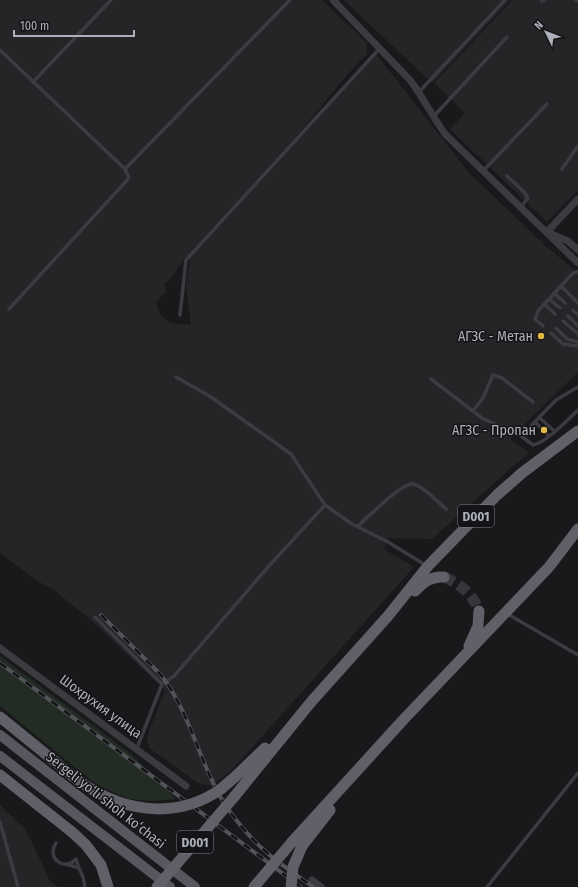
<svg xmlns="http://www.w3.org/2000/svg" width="578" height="887" font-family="'Fira Sans Condensed',sans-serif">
<rect width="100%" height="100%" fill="#19191b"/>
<path fill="#252528" d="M0 0H322L367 43V54L346 76 297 136 179 266 172 277 164 285 167 291 156 302 160 314 170 323 191 325 186 286 190 258 376 54 470 174 547 247 578 273V372L510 439 529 453 513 466 432 539 389 538 384 549 414 567 230 772 210 786 198 783 149 748 147 737 165 690 92 621 54 590 39 582 0 553Z
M344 0H510L432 83Z
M512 0H578V190L547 222 450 129 465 113 434 83Z
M0 805 24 828 31 840 48 877 50 881 58 887H0Z"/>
<path fill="#232b25" d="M0 656 131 754 176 799 152 801 130 799 119 795 98 785 88 778 0 706Z"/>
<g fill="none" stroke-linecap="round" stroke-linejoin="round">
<path stroke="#37373b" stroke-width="11" stroke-dasharray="11 5.5" stroke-linecap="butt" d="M444 577C460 584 473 594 479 611"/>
<path stroke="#3b3b40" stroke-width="3.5" d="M576 0 578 1
M542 1 544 0
M0 50 125 169 129 178 9 309
M33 82 111 0
M419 92 505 0
M434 116 507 37
M125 169 290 0
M562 169 578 146
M483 171 547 104
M507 176 524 192 528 198 520 208
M561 286 578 303
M554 293 565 303
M549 299 560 308
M544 304 555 314
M573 310 578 315
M180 315 186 260 380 48
M568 316 578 326
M563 321 578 334
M543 326 535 319 538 311 572 274 578 271
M556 328 567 339 578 342
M551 333 563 344 578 346
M176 377 211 397 291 454 325 505 352 524 388 542 427 566
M431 379 482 418 521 436
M578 387 556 400 521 436 533 445C547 442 567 420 578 410
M473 411 483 398 493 375 502 378 533 402
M540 418 554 431
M535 422 549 436
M358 526C367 518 403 481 414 484 424 487 438 502 446 509
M506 613 578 655
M95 617 162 684
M137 748 162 684 174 676 268 567 325 505
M0 822 18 887
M56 843C46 858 64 872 76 859L79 868 66 864
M79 868 83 877 85 887
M487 887 578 773"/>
<path stroke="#3b3b40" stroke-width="7" d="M333 0 410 80C423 97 432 116 445 134L578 263
M547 232 578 199
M549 233 568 241 578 250
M0 648 186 786
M312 880 321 887"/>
<path stroke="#57585f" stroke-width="10" d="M0 735 195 887
M0 756 170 887"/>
<path stroke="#5f6068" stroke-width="11" d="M415 591C424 582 431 576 444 577
M469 646 478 626 479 611
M0 717 74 777
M0 775 72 832 86 845 101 865 108 887
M221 789 236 776 265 748
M234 797 311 702 388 616 428 566 497 495 522 473 578 431
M292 842 404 719 549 567 578 529
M302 846 330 810"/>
<g stroke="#525359" stroke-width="4">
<path id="rail" d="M101 615 161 675C190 713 198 758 221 798 231 815 249 837 264 850 279 864 297 875 313 887
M0 663 301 887"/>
</g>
<use href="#rail" stroke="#141416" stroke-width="2.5" stroke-dasharray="8" stroke-linecap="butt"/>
<path stroke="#5f6068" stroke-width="11" d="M74 777C117 811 174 822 221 789
M157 887 234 797
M254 887 292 842
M291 887 293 867 302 846"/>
</g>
<g fill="#e3b949" stroke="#141416" stroke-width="1.5">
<circle cx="541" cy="336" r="4"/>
<circle cx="544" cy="430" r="4"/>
</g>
<g text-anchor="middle" stroke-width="3" stroke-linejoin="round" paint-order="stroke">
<g fill="#141416" stroke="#7f8189" stroke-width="1">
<rect x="458" y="505" width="36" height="22" rx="3"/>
<rect x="177" y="831" width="36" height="22" rx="3"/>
</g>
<g font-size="13" font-weight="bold" fill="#adb0ba">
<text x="476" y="521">D001</text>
<text x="195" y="847">D001</text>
</g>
<g font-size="14" fill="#adb0ba" stroke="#141416" text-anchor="end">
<text x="533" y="341">АГЗС - Метан</text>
<text x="536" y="435">АГЗС - Пропан</text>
</g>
<g font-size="14" fill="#adb0ba" stroke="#141416">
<text transform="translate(101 706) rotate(36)" y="5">Шохрухия улица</text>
<text transform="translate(106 800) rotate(38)" y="5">Sergeli yo‘li shoh ko‘chasi</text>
</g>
</g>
<g transform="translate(546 32) rotate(313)" stroke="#141416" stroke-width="3" paint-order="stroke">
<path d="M0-3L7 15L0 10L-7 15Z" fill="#adb0ba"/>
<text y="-6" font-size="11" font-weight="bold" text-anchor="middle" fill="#adb0ba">N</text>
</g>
<path d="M14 30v6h120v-6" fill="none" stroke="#adb0ba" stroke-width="2"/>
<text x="20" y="30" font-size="12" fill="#adb0ba" stroke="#141416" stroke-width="3" paint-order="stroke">100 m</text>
</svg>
